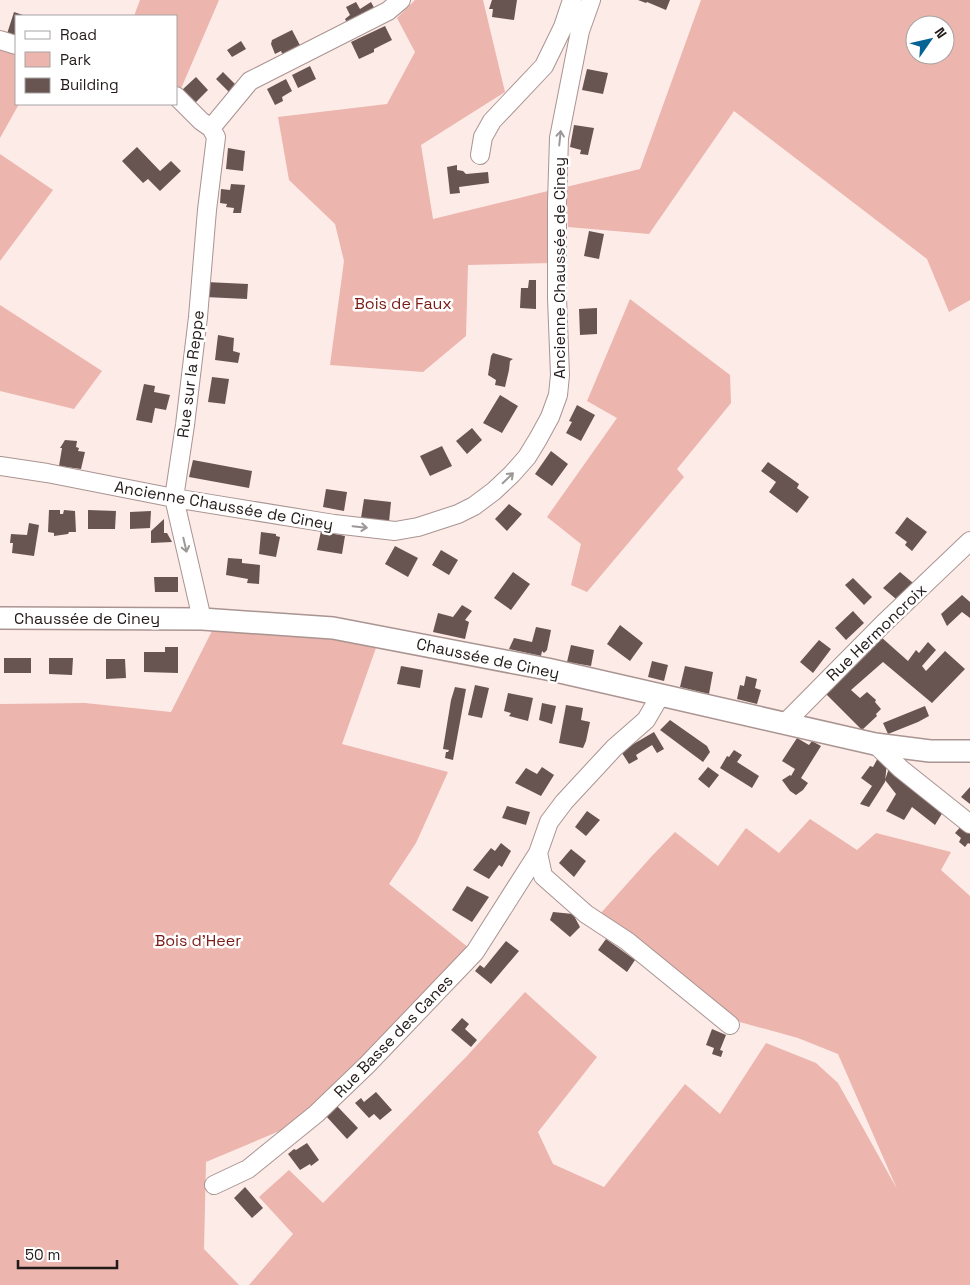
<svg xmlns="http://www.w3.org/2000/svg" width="970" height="1285" font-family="'Space Grotesk',sans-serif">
<rect width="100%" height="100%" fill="#fdebe8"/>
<path fill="#ecb5ad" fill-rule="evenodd" d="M140 0H219L180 91 176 87V16H134Z
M415 0H483L505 92 421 145 433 219 552 190 553 263 468 265 466 336 423 372 330 365 344 261 335 224 289 180 278 117 387 104 415 52 397 18Z
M701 0H970V300L949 312 927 259 734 111 649 234 568 227 566 187 640 169ZM915 25H945V55H915Z
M0 49 16 54V104H19L0 138Z
M0 154 53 190 0 261Z
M630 299 730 375 731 403 677 469 684 477 587 592 571 585 581 544 547 517 617 418 587 401Z
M0 305 102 371 74 409 0 391Z
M215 625 377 645 342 744 448 772 416 843 389 884 469 948 296 1124 206 1162 204 1249 239 1285H0V704L85 703 171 712Z
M810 819 857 850 876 833 951 852 941 870 970 896V1285H249L293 1234 259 1197 289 1170 323 1203 467 1056 525 992 597 1057 538 1132 553 1164 604 1187 685 1084 720 1114 766 1043 816 1063 838 1083 897 1189 838 1054 798 1038 729 1019 600 914 651 857 675 832 718 866 746 828 779 853Z"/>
<path fill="#685552" d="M492 0H517L514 20 492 17 493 9H489Z
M638 0H670L666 10 647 2 646 3Z
M356 2 360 9 371 2 377 13 350 28 345 19 350 15 346 7Z
M14 12 26 16H16V40L6 37Z
M385 26 392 40 374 49V52L359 59 351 42Z
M292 30 302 49 284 58 281 51 275 54 271 44 272 40Z
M241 41 246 49 232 57 227 50Z
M310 66 316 79 298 88 292 75Z
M587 69 608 73 603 94 582 90Z
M223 72 237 86 230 93 216 79Z
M196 77 208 90 195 103 182 90Z
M286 79 292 91 282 97 283 101 275 105 267 89Z
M574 125 594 128 588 155 580 154 581 150 570 147Z
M137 147 160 171 171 161 181 171 160 191 148 179 143 183 122 161Z
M228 148 245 151 243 171 226 169Z
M457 165V170L463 171 466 174 488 172 489 183 459 187 460 193 450 194 447 167Z
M231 184 245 185 241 213H233L234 208 226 207 227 204 220 203 221 189 230 190Z
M589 231 604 234 599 259 584 256Z
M529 280H536V309L520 308 521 288H528Z
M206 282 248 284 247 299 205 297Z
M597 308V334L580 335 579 309Z
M218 335 234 338 233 351 240 353 238 363 215 360Z
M493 353 513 359 510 361 509 370 505 387 495 385 496 380 488 375 491 356Z
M212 377 229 379 225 404 208 402Z
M144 384 155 386 154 392 170 395 166 410 155 408 152 423 136 420Z
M500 395 518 406 502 433 483 423Z
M577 405 595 415 581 441 566 433 572 422 569 421Z
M472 428 482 440 467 454 456 441Z
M65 440 77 441 76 447 79 448 78 451 85 452 81 469 59 466 62 448H60Z
M442 446 452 466 430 476 420 456Z
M551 451 568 464 552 486 535 474Z
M193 460 252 471 249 488 189 477Z
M768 462 799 484 797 488 809 497 797 513 769 492 776 482 761 471Z
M326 489 347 492 344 511 323 507Z
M364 499 391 502 389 522 361 518Z
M509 504 522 514 507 531 495 519Z
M49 510H60V514H63L64 510 75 511 76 532H69L68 534 54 536V533L48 532Z
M88 510 116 511 115 529H88Z
M151 511 150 528 130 529V512Z
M907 517 927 532 912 551 905 545 907 542 895 533Z
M164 519V533H167L172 542 151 543V531Z
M29 523 39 525 34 556 12 553 13 543H10L11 534 27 535Z
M321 531 345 536 342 554 317 550Z
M261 532 276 534V536L280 537 276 557 259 554Z
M395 546 418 558 408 577 385 564Z
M441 550 458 560 449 575 432 565Z
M228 558 242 559V563L260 565 259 584 247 583 248 579 226 575Z
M513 572 530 584 511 610 494 598Z
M900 572 913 583 896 599 883 588Z
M154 577H178V592H155Z
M853 578 872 597 864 605 845 585Z
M962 595 970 602V618L962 612 947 626 941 614Z
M462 605 472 611 465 620 469 622 465 639 433 632 438 613 453 617Z
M853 611 864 623 846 640 835 628Z
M620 625 643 643 630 661 607 644Z
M536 627 551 630 547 650 544 653 542 651 541 656 509 649 514 638 532 642Z
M881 637 908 661 916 650 919 653 928 642 936 650 922 666 926 671 945 651 965 669 932 703 883 662 851 690 860 698 867 692 876 700 875 702 881 709 876 714 877 716 862 730 822 690Z
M819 640 831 649 813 673 800 662Z
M571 645 594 650 591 666 567 662Z
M165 647H178V673L144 672V652H165Z
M4 658H31V673H4Z
M49 658H73L72 675 49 674Z
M106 659H125L126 678 106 679Z
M652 661 668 665 664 681 648 677Z
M401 666 423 670 420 688 397 684Z
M685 666 713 672 709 694 680 687Z
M746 676 757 679 755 688 761 690 757 704 737 699 740 685 744 686Z
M475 685 489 688 482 718 468 715Z
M455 687 466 689 453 760 445 758 446 752H448L449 750 443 749 451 700Z
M508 693 533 698 528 721 509 716 511 713 504 711Z
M542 703 556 706 552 724 539 720Z
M566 705 583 708 581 720 590 722 586 741 583 748 559 743Z
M925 706 929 716 918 722 888 734 883 723Z
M670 720 707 746 710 752 703 762 660 730Z
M654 732 664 749 657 753 652 745 636 755 638 759 629 764 622 753 630 746Z
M797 738 809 745 812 741 821 746 801 778 808 783 803 790 796 795 790 791 782 780 790 775 791 776 795 769 782 761Z
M734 750 742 755 737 762 759 776 752 788 720 768 727 756 729 757Z
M879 756 887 762 885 782 869 807 860 804 872 786 861 778 870 766 873 767Z
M890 765 946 807 935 825 912 807 904 820 886 811 896 794 885 780Z
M542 767 554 775 541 796 515 783 526 768 537 774Z
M708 767 719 775 709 788 698 779Z
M970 787V804L961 797Z
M507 806 530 812 526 825 502 818Z
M587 811 600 820 586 836 575 827Z
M963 824 970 828V844L968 843 965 847 959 842 961 838 955 833Z
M501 843 511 851 502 867 499 865 489 879 473 870 491 848 495 851Z
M571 849 586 861 574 877 559 863Z
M467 886 489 897 472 922 452 910Z
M553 912 573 914 580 927 570 937 550 920Z
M606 939 635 960 627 972 598 950Z
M506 941 519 951 491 984 475 971 480 965 484 968Z
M462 1018 469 1024 465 1029 477 1040 471 1047 451 1030Z
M712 1029 726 1035 720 1050 723 1051 721 1057 712 1054 714 1048 706 1045Z
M376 1092 392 1110 380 1120 374 1114 369 1118 355 1103 361 1098 364 1102Z
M337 1106 358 1128 347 1139 326 1116Z
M307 1143 319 1160 311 1166 310 1164 300 1170 288 1154 294 1149 296 1150Z
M245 1187 263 1208 252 1218 234 1198Z"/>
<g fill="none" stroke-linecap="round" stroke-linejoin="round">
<g stroke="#a99491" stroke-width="20">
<path id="minor" d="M0 40 16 45
M176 96 201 121 211 128 216 137 207 210 198 317 185 425 174 498 202 619
M211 128 250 81 388 11 401 0
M480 155 483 137 492 121 544 66 563 27 572 0
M0 466 47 473 174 498 334 524 395 531 418 527 458 514 474 506 494 491 512 474 527 457 538 439 550 417 558 395 560 375 557 298V203L559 138 580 31 591 0
M660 696 646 720 614 748 564 802 549 822 538 853 543 876 586 914 627 941 730 1025
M784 724 883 624 970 541
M875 744 901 769 970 824
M214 1185 248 1169 316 1114 367 1065 475 952 538 853"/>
</g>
<g stroke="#a99491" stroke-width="24">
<path id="major" d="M0 618 202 619 333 628 547 669 875 744 930 751H970"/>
</g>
<use href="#minor" stroke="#fff" stroke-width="18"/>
<use href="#major" stroke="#fff" stroke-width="21"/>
</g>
<defs><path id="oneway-shaft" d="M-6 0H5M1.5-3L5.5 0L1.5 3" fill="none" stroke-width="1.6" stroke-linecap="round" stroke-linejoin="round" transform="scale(1.25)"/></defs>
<g stroke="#9c9898">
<use href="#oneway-shaft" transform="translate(560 138) rotate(-84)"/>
<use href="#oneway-shaft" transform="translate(508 478) rotate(-44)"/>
<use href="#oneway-shaft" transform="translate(360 527) rotate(6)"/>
<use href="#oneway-shaft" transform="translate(185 545) rotate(77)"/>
</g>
<g text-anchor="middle" stroke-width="5" stroke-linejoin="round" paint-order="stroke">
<g font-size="16" fill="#221a19" stroke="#fff">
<text transform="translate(559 268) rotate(-90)" y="6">Ancienne Chaussée de Ciney</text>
<text transform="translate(190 374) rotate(-83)" y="6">Rue sur la Reppe</text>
<text transform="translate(224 505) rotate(10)" y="6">Ancienne Chaussée de Ciney</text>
<text x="87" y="624">Chaussée de Ciney</text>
<text transform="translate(876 632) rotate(-44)" y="6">Rue Hermoncroix</text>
<text transform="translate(488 658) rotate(12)" y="6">Chaussée de Ciney</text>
<text transform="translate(393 1036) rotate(-46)" y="6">Rue Basse des Canes</text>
</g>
<g font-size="16" fill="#7b1a16" stroke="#fff">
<text x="403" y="309">Bois de Faux</text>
<text x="198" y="946">Bois d'Heer</text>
</g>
</g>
<rect x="15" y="15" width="162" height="90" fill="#ffffff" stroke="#a7a3a3"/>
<rect x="25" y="31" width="25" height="8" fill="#ffffff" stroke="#a7a3a3"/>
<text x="60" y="40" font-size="15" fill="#221a19">Road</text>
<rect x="25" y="52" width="25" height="15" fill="#ecb5ad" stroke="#a7a3a3"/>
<text x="60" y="65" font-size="15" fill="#221a19">Park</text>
<rect x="25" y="78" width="25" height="15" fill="#685552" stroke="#a7a3a3"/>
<text x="60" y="90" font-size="15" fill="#221a19">Building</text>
<g transform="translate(930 40) rotate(56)"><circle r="24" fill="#ffffff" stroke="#a7a3a3"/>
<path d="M0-4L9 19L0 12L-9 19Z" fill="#056494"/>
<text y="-8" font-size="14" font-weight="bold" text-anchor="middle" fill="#221a19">N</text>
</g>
<path d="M18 1260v8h99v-8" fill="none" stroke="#221a19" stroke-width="2.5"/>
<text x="25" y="1260" font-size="15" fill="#221a19" stroke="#ffffff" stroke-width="4" paint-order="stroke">50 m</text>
</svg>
